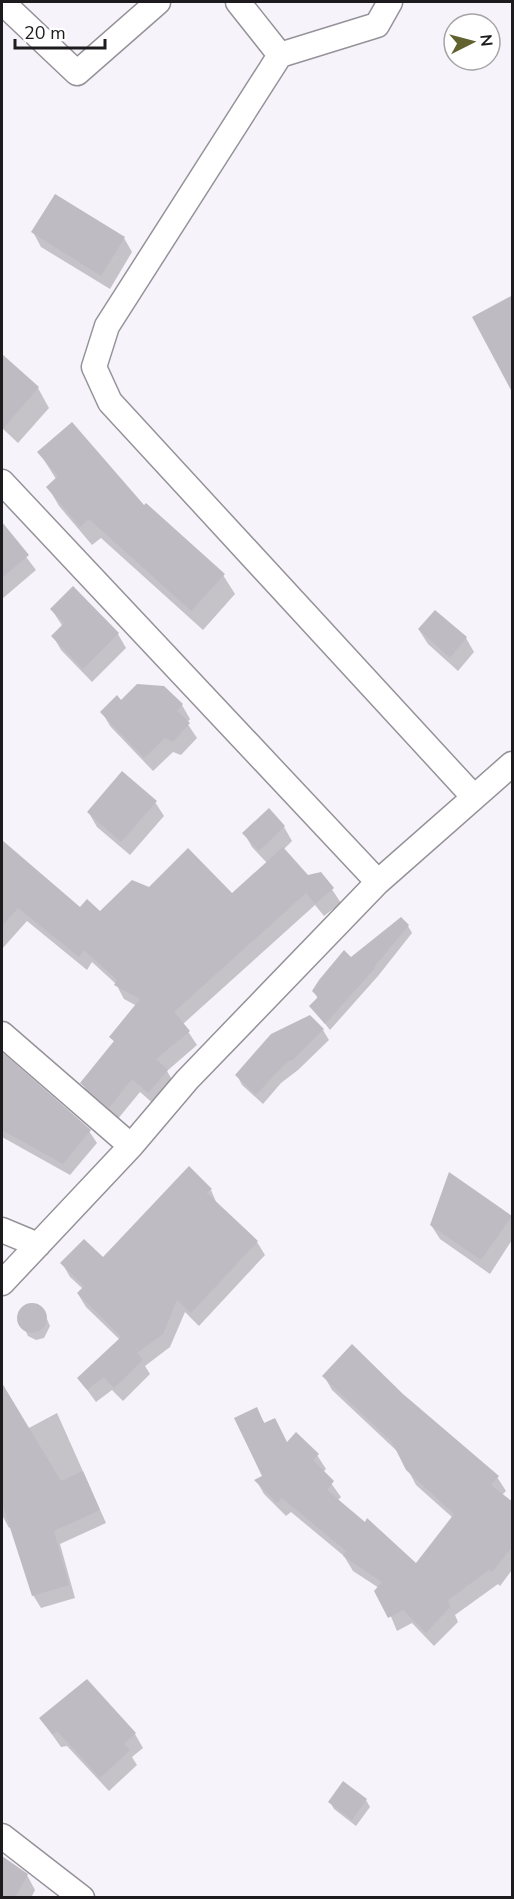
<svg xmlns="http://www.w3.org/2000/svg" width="514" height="1899" font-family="'Nunito Sans',sans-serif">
<rect width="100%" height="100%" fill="#f7f3fb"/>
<path fill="#0003" d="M33 232 124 238 132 252 110 289 41 247Z
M2 356 38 388 49 408 18 443 2 428Z
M39 452 144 507 223 575 235 594 203 630 101 538 92 545 59 506 48 487 56 479Z
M2 525 36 570 2 599Z
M52 610 118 634 126 648 92 682 61 650 53 636 63 627Z
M419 630 466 638 474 652 458 671 428 644Z
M164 687 182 705 190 719 187 723 197 738 181 755 173 752 153 771 110 726 102 712 120 702Z
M155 802 164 816 130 855 97 827 89 813Z
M284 827 292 841 283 850 307 876 321 873 341 903 324 916 315 905 183 1024 197 1045 167 1071 175 1085 156 1106 140 1092 117 1120 90 1097 82 1083 115 1043 111 1037 137 1006 124 999 116 984 92 962 87 970 27 921 2 949V842L80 909 100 913 149 889 232 895 267 863 252 847 244 833Z
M408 926 412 933 378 976 330 1030 311 1006 318 999 314 991 351 959Z
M323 1030 329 1040 298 1070 281 1083 263 1104 242 1085 237 1075Z
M2 1066 89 1131 97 1143 70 1175 2 1137Z
M211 1190 217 1204 257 1242 265 1255 199 1326 185 1312 170 1347 145 1366 150 1374 123 1401 112 1390 96 1402 79 1379 120 1340 86 1307 78 1294 83 1289 70 1277 62 1263 103 1259Z
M511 1217 512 1240 490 1274 440 1239 431 1225Z
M34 1305 44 1312 50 1326 44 1338 36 1340 28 1336 19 1317 26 1306Z
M324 1376 402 1395 497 1477 506 1491 502 1495 512 1503V1570L500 1586 498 1584 455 1615 458 1622 434 1646 412 1623 397 1631 379 1588 353 1571 344 1556 291 1512 286 1516 264 1494 256 1480 264 1476 256 1409 265 1424 288 1444 317 1455 326 1469 323 1472 341 1497 337 1501 416 1565 453 1518 416 1485 399 1453 332 1390Z
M2 1386 27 1429 57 1413 106 1523 60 1544 75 1598 41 1608 33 1595 11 1526 9 1528 2 1515Z
M41 1719 135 1734 143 1748 132 1757 137 1765 109 1791 67 1746 61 1747Z
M366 1800 370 1807 356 1826 334 1809 330 1802Z
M2 1859 27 1875 35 1890 31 1898H2Z"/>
<path fill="#bfbbc3" d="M55 194 125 237 101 276 31 232Z
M513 295V394L472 317Z
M2 354 39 387 2 430Z
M72 422 144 505 146 503 225 574 191 611 89 519 80 527 46 487 58 476 37 452Z
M2 522 29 555 2 578Z
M73 586 119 633 83 669 51 636 64 623 50 609Z
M435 610 467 637 450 658 418 629Z
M137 684 164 686 183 704 177 711 190 723 173 742 165 738 144 758 100 712 117 695 121 700Z
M122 771 157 801 121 842 87 812Z
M269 808 285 826 259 851 242 833Z
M2 840 80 907 87 899 100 911 132 880 149 887 188 848 232 893 283 847 308 875 321 872 334 888 315 904 306 893 174 1012 190 1031 156 1059 168 1070 148 1093 132 1079 109 1108 80 1083 114 1041 109 1037 140 999 114 985 117 980 84 950 79 957 18 908 2 926Z
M401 917 409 925 374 967 375 968 325 1024 309 1006 318 997 312 991 319 980 344 950 351 957Z
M310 1015 324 1029 292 1061 290 1060 276 1073 256 1095 235 1075 271 1034Z
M2 1052 91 1130 63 1164 2 1130Z
M189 1166 212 1189 207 1193 258 1241 191 1313 177 1300 163 1334 137 1353 143 1360 114 1388 104 1377 87 1390 77 1378 121 1337 77 1293 84 1286 60 1263 84 1239 103 1257Z
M449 1172 512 1216 481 1260 430 1225Z
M17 1318a15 15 0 1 1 30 0a15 15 0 1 1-30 0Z
M352 1344 403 1394 499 1476 491 1485 513 1502V1546L492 1572 489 1570 448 1600 450 1607 426 1633 403 1610 388 1618 374 1591 382 1582 343 1556 346 1551 282 1498 277 1503 254 1480 262 1476 234 1418 257 1407 264 1423 275 1418 287 1442 296 1432 319 1454 313 1460 334 1481 327 1490 365 1522 367 1518 416 1563 454 1514 406 1470 392 1442 322 1376Z
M2 1383 61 1481 83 1471 100 1510 54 1531 69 1585 32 1596 2 1503Z
M87 1679 136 1733 124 1744 130 1750 100 1778 58 1732 52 1734 39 1718Z
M343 1781 367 1799 352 1820 328 1802Z
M2 1856 28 1874 15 1898H2Z"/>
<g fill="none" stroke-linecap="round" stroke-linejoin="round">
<g stroke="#959299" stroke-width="27">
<path id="minor" d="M2 2 77 73 158 2
M238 2 280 55
M390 2 377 25 280 55 107 326 94 367 110 402 473 796
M2 482 378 882
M2 1034 131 1146
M2 1230 38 1245
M2 1283 131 1146 187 1080 378 882 512 764
M2 1836 82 1898"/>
</g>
<use href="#minor" stroke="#fff" stroke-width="24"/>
</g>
<rect width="514" height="1899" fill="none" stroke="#1d1b1e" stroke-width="6"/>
<g transform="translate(472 42) rotate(84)"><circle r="28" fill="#ffffff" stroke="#a5a4a5" stroke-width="1.5"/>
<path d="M0-4.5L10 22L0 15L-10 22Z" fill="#61622f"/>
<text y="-9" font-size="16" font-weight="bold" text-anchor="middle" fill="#1d1b1e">N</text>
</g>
<path d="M15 39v9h90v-9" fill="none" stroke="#1d1b1e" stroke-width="3"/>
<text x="24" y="39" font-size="18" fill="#1d1b1e" stroke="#ffffff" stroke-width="4.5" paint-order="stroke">20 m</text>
</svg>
